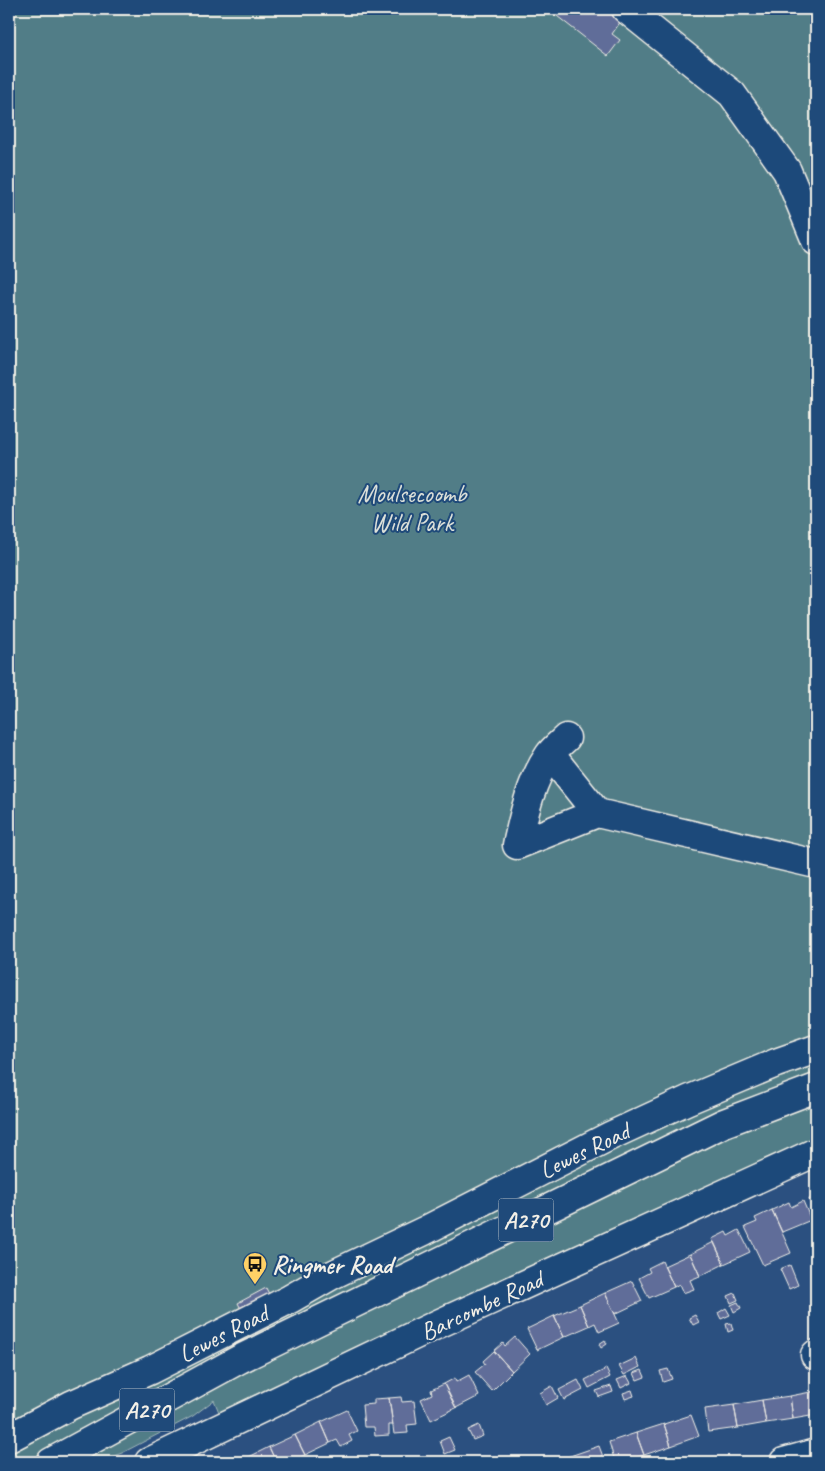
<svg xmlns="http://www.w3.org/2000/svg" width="825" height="1471" font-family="Caveat,sans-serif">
<rect width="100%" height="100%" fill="#2b5080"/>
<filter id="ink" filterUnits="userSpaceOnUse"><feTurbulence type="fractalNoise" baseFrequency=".02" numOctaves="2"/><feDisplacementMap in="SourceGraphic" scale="10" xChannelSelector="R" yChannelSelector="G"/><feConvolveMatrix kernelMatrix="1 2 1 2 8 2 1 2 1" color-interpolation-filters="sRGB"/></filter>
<g filter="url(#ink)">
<path fill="#517d87" stroke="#a2b7b8" d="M9 9H816V1143L221 1417 214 1400 193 1416 122 1453 97 1462H9Z"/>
<path fill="#606d99" stroke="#f4f1e8" d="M548 9H605L621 21 612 34 620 40 608 56Z
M816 1196V1219L809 1199Z
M803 1201 811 1220 782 1232 772 1210 789 1202 791 1207Z
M772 1210 791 1253 763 1265 745 1227 757 1222 755 1218Z
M739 1230 750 1252 724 1264 712 1239 726 1232 728 1236Z
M714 1242 724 1264 700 1276 690 1254Z
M690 1254 700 1276 690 1280 694 1289 683 1293 679 1284 674 1287 664 1266Z
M662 1261 674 1287 649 1298 639 1278 650 1272 648 1268Z
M790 1265 798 1285 789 1289 780 1269Z
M632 1281 642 1301 615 1314 605 1293Z
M266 1288 269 1294 241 1309 238 1303Z
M605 1293 619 1323 599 1332 595 1323 589 1326 580 1305Z
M735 1293 738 1300 731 1303 728 1296Z
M738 1302 741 1308 734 1312 731 1305Z
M580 1305 589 1326 564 1337 554 1316Z
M726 1308 730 1315 721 1319 718 1313Z
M695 1315 699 1322 693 1325 689 1318Z
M554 1316 564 1337 537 1350 527 1329Z
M731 1323 733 1330 728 1332 726 1324Z
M515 1337 530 1354 512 1371 494 1351 503 1343 505 1346Z
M605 1340 607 1344 601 1348 599 1344Z
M494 1351 512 1371 492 1391 475 1372 485 1364 483 1361Z
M636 1358 640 1367 624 1375 619 1366Z
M606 1369 610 1377 589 1388 585 1380Z
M668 1369 672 1379 663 1382 660 1371Z
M642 1370 645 1377 637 1380 634 1373Z
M469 1375 479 1396 456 1408 444 1384 455 1378 456 1382Z
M627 1376 631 1383 621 1388 617 1380Z
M578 1380 583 1390 564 1400 559 1390Z
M444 1384 456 1408 431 1420 421 1399 432 1394 431 1390Z
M552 1386 558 1398 546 1405 540 1393Z
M611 1386 613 1392 599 1397 596 1391Z
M632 1390 634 1396 625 1399 623 1393Z
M816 1391V1415L793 1419 790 1396Z
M790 1396 793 1419 766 1423 762 1400Z
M401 1397 402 1402 414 1401 417 1424 407 1425 408 1433 394 1434 389 1398Z
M389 1398 393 1425H389V1435L375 1436 374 1427H364L362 1405 374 1404V1399Z
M762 1400 766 1423 738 1428 734 1405Z
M734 1405 738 1428 708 1432 705 1409Z
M347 1410 357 1431 349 1435 352 1441 341 1447 337 1440 330 1443 321 1422Z
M691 1415 699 1436 671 1446 664 1424Z
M321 1422 330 1443 305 1455 295 1435Z
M664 1424 671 1446 644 1455 636 1433Z
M479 1425 483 1436 473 1440 468 1430Z
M636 1433 644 1455 623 1462H615L609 1442Z
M295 1435 305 1455 291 1462H276L269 1447Z
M449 1437 455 1450 445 1454 440 1441Z
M599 1446 605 1462H576L573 1455Z
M269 1447 276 1462H244L243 1460Z
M573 1455 576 1462H551Z"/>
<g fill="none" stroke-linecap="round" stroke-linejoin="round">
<g stroke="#f4f1e8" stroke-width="31">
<path id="minor" d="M626 9 732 94 787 171 816 241
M550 754 597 813 517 845C524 814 531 781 549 755 553 749 561 743 566 738
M597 813 816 864
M815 1355 816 1354
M149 1462 438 1324 816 1152
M784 1462 816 1453"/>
</g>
<g stroke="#f4f1e8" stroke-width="31">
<path id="major" d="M9 1438 71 1405 150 1370 290 1299 332 1275 424 1231 610 1136 688 1100 776 1063 816 1049
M51 1462 240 1359 724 1123 816 1088"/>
</g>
<use href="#minor" stroke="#1f4a7a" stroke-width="28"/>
<use href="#major" stroke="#1f4a7a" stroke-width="28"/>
</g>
</g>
<defs>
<g id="bus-pin" transform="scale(1.25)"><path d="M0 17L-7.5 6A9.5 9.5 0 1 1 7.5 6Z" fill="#ffd166" stroke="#1f4a7a"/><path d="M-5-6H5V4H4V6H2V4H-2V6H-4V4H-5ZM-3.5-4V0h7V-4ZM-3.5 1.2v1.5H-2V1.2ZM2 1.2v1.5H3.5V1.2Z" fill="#111"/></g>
</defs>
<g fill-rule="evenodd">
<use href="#bus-pin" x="255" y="1264"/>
</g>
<g text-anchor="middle" stroke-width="4" stroke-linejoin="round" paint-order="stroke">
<g fill="#1f4a7a" stroke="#b4bfc7" stroke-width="1">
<rect x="498.5" y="1198.5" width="55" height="43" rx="4"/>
<rect x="119.5" y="1388.5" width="55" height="43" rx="4"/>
</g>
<g font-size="24" font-weight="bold" fill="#f4f1e8">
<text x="526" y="1228">A270</text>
<text x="147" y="1418">A270</text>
</g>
<g font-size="25" fill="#dce0d9" stroke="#1f4a7a">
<text x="412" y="502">Moulsecoomb<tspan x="412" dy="29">Wild Park</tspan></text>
</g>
<g font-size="25" fill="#f4f1e8" stroke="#1f4a7a">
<text transform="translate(584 1150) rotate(-26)" y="9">Lewes Road</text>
<text transform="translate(481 1305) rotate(-25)" y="9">Barcombe Road</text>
<text transform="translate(223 1333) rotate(-27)" y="9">Lewes Road</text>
</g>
<g font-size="25" font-weight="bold" fill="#f4f1e8" stroke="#1f4a7a" text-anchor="start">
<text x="272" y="1273">Ringmer Road</text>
</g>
</g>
<rect width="825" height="1471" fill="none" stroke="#1f4a7a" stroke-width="30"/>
<rect x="15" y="15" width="795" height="1441" fill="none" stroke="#f4f1e8" stroke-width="2" filter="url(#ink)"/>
</svg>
